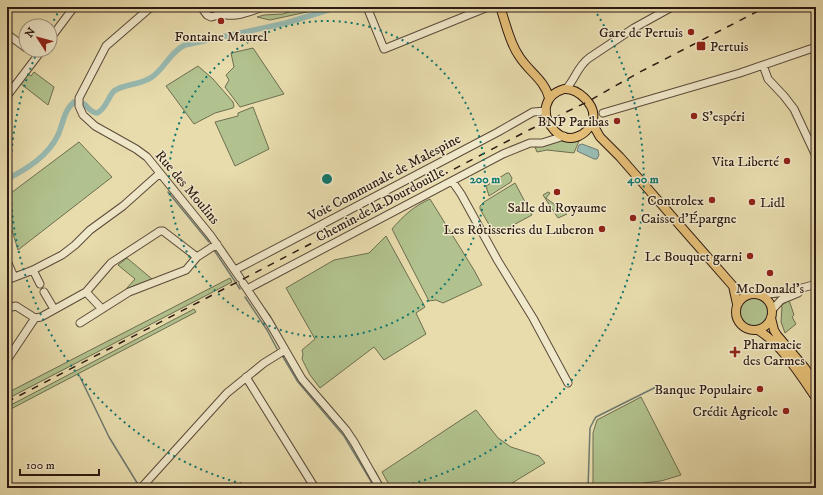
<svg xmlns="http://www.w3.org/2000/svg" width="823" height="495" font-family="'IM FELL DW Pica',serif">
<rect width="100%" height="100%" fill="#e8dcad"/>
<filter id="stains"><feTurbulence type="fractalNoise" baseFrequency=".005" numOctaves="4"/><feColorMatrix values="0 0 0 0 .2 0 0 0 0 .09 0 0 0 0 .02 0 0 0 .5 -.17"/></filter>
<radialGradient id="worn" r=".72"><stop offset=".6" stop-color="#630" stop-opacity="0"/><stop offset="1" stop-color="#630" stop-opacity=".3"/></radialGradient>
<path fill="#b1c28e" stroke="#6e6e50" d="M303 7H330L270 20 257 17 264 15 283 14Z
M253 48 284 94 240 107 225 87 229 80 226 75 234 67 231 53Z
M198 66 213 79 233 102 234 106 233 108 215 113 194 124 166 86Z
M34 72 54 87 48 105 21 84 28 74 31 76Z
M253 107 269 149 235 166 215 122 238 116V113Z
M561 140 571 142 579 141 574 153 547 150 537 152 535 147 548 145Z
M79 142 112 177 18 250 7 214V196Z
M507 173H509L512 178 511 182 489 196 486 186Z
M515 183 532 215 495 235 480 209V206L484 202Z
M548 192 550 193 546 198 567 214 558 218 543 195Z
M430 199 474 270 482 285 443 303 436 300 429 301 392 229C403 216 414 206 430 199Z
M386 236 425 307 416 313 426 334 384 360 374 347 320 388 310 375 302 359 303 354 302 350 315 339 286 288 334 260 369 253Z
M127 258 152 279 126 289 135 279 118 265Z
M230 278 232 282 7 399V393Z
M739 313a15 15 0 1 1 30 0a15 15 0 1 1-30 0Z
M789 300 794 315 792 317 796 324 785 333 781 322 782 307 781 306Z
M194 309 196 312 7 411V407Z
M641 397 681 475 661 481 643 483 631 488H593V433L597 420Z
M476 410 498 438 511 447 539 456 545 463 504 488H391L382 472Z"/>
<path fill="#98bab1" stroke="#6d7a71" d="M582 144 598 150 599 155 597 159H594L577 151 579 145Z"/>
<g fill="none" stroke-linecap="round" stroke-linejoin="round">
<path stroke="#6d7a71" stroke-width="1.5" d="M168 192 209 242
M214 250 240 289
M245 297 267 330 277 349
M261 304 270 316 281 336
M283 357 298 382 344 436 375 488
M80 377 109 437 139 486
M323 398 348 427
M375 471 384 488
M588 488 590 428 594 420 596 417 658 386"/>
<path stroke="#98bab1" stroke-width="5.5" d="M7 179C27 169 48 156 58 135 63 124 64 110 74 102 88 101 87 112 97 113 106 109 108 97 114 91 123 84 141 85 152 77 165 68 170 52 185 45L286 23 338 7"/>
<g stroke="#5b4a39" stroke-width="9">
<path id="minor" d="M151 7 106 46 79 98V106L83 115 95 126 136 149 147 157 211 236 240 278
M201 7 207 15 211 17C221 13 225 16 236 15 245 14 254 10 263 7
M220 7 229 15
M367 7 384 49 488 7
M232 15 234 11 245 7
M7 34 26 48
M50 39 74 7
M763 65 768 79 784 96 794 109 816 156
M566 89C576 78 577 67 589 58L634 28 672 7
M7 96 42 50
M603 113 740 73 816 47
M452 181 461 194 498 261 533 318 568 383
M7 261 14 277
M33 270 40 284
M235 270 498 132 533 112 546 111
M7 280 33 270 62 255 75 245 90 230 123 206 160 173
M243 283 269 322 302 379 346 430 354 442 380 488
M247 289 503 154 530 143H542L564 136
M44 292 54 309
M86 292 102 309
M760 295 787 292 813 285
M7 308 16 306 35 318
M772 310 781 300 798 293
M80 323 129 292 186 270 197 257 217 244
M7 360 35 318 41 317 86 292 111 263 160 231H163L197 257
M246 377 315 488
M141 488 227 393 264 363 285 350"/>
</g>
<g stroke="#2c1912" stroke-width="10">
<path id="major" d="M500 7C506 23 509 42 519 56 528 71 545 80 549 98
M564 89C578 88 596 105 593 119 588 137 567 145 554 130 540 114 544 95 564 89Z
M592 123 600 137 620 157 733 286 737 304
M736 312a18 18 0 1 1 36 0a18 18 0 1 1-36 0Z
M771 318 774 330 777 335 805 368 816 384
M758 330C781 344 801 376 816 398"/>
</g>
<use href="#minor" stroke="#f0e8ca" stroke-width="7"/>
<use href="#major" stroke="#e4be76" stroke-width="8"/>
<path stroke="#2c1912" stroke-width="1.5" stroke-dasharray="7 7" stroke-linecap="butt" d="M7 402 527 131 587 102 638 73 766 7"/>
</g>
<g fill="none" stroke="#0f766e" stroke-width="2" stroke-dasharray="2 4">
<circle cx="327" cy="179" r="158"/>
<path d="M259 488A316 316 0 0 1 38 50M51 26A316 316 0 0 1 60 9M594 9A316 316 0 0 1 395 488"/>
</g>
<g fill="#8f2418" stroke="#f0e8ca" stroke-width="1.5">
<circle cx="221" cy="21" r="4"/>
<circle cx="691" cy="32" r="4"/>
<rect x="696" y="41" width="10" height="10" rx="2"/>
<circle cx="694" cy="116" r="4"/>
<circle cx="617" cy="121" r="4"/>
<circle cx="787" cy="161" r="4"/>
<circle cx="557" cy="192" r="4"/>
<circle cx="712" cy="200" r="4"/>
<circle cx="752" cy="202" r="4"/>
<circle cx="633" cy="218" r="4"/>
<circle cx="602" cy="229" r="4"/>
<circle cx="750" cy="256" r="4"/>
<circle cx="770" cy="273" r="4"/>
<path d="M733 346h4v4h4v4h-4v4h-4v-4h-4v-4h4z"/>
<circle cx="760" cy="389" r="4"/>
<circle cx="786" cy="411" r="4"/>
</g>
<g text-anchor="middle" stroke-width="3" stroke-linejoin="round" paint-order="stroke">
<g font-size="14" fill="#2c1912" stroke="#f0e8ca" text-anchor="end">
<text x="683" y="37">Gare de Pertuis</text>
<text x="221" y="41" text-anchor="middle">Fontaine Maurel</text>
<text x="710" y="51" text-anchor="start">Pertuis</text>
<text x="702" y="121" text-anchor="start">S'espéri</text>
<text x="609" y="126">BNP Paribas</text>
<text x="779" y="166">Vita Liberté</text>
<text x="704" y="205">Controlex</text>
<text x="760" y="207" text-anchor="start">Lidl</text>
<text x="557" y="212" text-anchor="middle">Salle du Royaume</text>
<text x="641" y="223" text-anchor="start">Caisse d'Épargne</text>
<text x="594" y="234">Les Rôtisseries du Luberon</text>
<text x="742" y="261">Le Bouquet garni</text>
<text x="770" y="293" text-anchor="middle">McDonald's</text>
<text x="743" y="349" text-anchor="start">Pharmacie<tspan x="743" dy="16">des Carmes</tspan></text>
<text x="752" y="394">Banque Populaire</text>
<text x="778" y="416">Crédit Agricole</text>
</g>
<g font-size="14" fill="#2c1912" stroke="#f0e8ca">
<text transform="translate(384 177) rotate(-28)" y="5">Voie Communale de Malespine</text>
<text transform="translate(188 187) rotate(50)" y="5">Rue des Moulins</text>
<text transform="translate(380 204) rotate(-28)" y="5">Chemin de la Dourdouille</text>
</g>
</g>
<circle cx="327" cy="179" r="6" fill="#0f766e" stroke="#f0e8ca" stroke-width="2"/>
<g font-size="12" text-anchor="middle" font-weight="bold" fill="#0f766e" stroke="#f0e8ca" stroke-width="3" stroke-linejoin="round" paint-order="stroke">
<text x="485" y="183">200 m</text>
<text x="643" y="183">400 m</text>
</g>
<rect width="823" height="495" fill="none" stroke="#e8dcad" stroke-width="24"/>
<rect x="8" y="8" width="807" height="479" fill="none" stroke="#2c1912" stroke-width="2"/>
<rect x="12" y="12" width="799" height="471" fill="none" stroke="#2c1912"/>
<g transform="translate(38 38) rotate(306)"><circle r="19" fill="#f0e8ca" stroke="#a29580"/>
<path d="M0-3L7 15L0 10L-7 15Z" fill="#8f2418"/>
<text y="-6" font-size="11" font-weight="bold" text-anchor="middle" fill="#2c1912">N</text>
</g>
<path d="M20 469v6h79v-6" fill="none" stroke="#2c1912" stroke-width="2"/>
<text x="26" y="469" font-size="12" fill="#2c1912" stroke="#f0e8ca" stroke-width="3" paint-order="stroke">100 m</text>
<rect width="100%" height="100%" filter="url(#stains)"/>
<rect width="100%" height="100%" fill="url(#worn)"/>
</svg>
